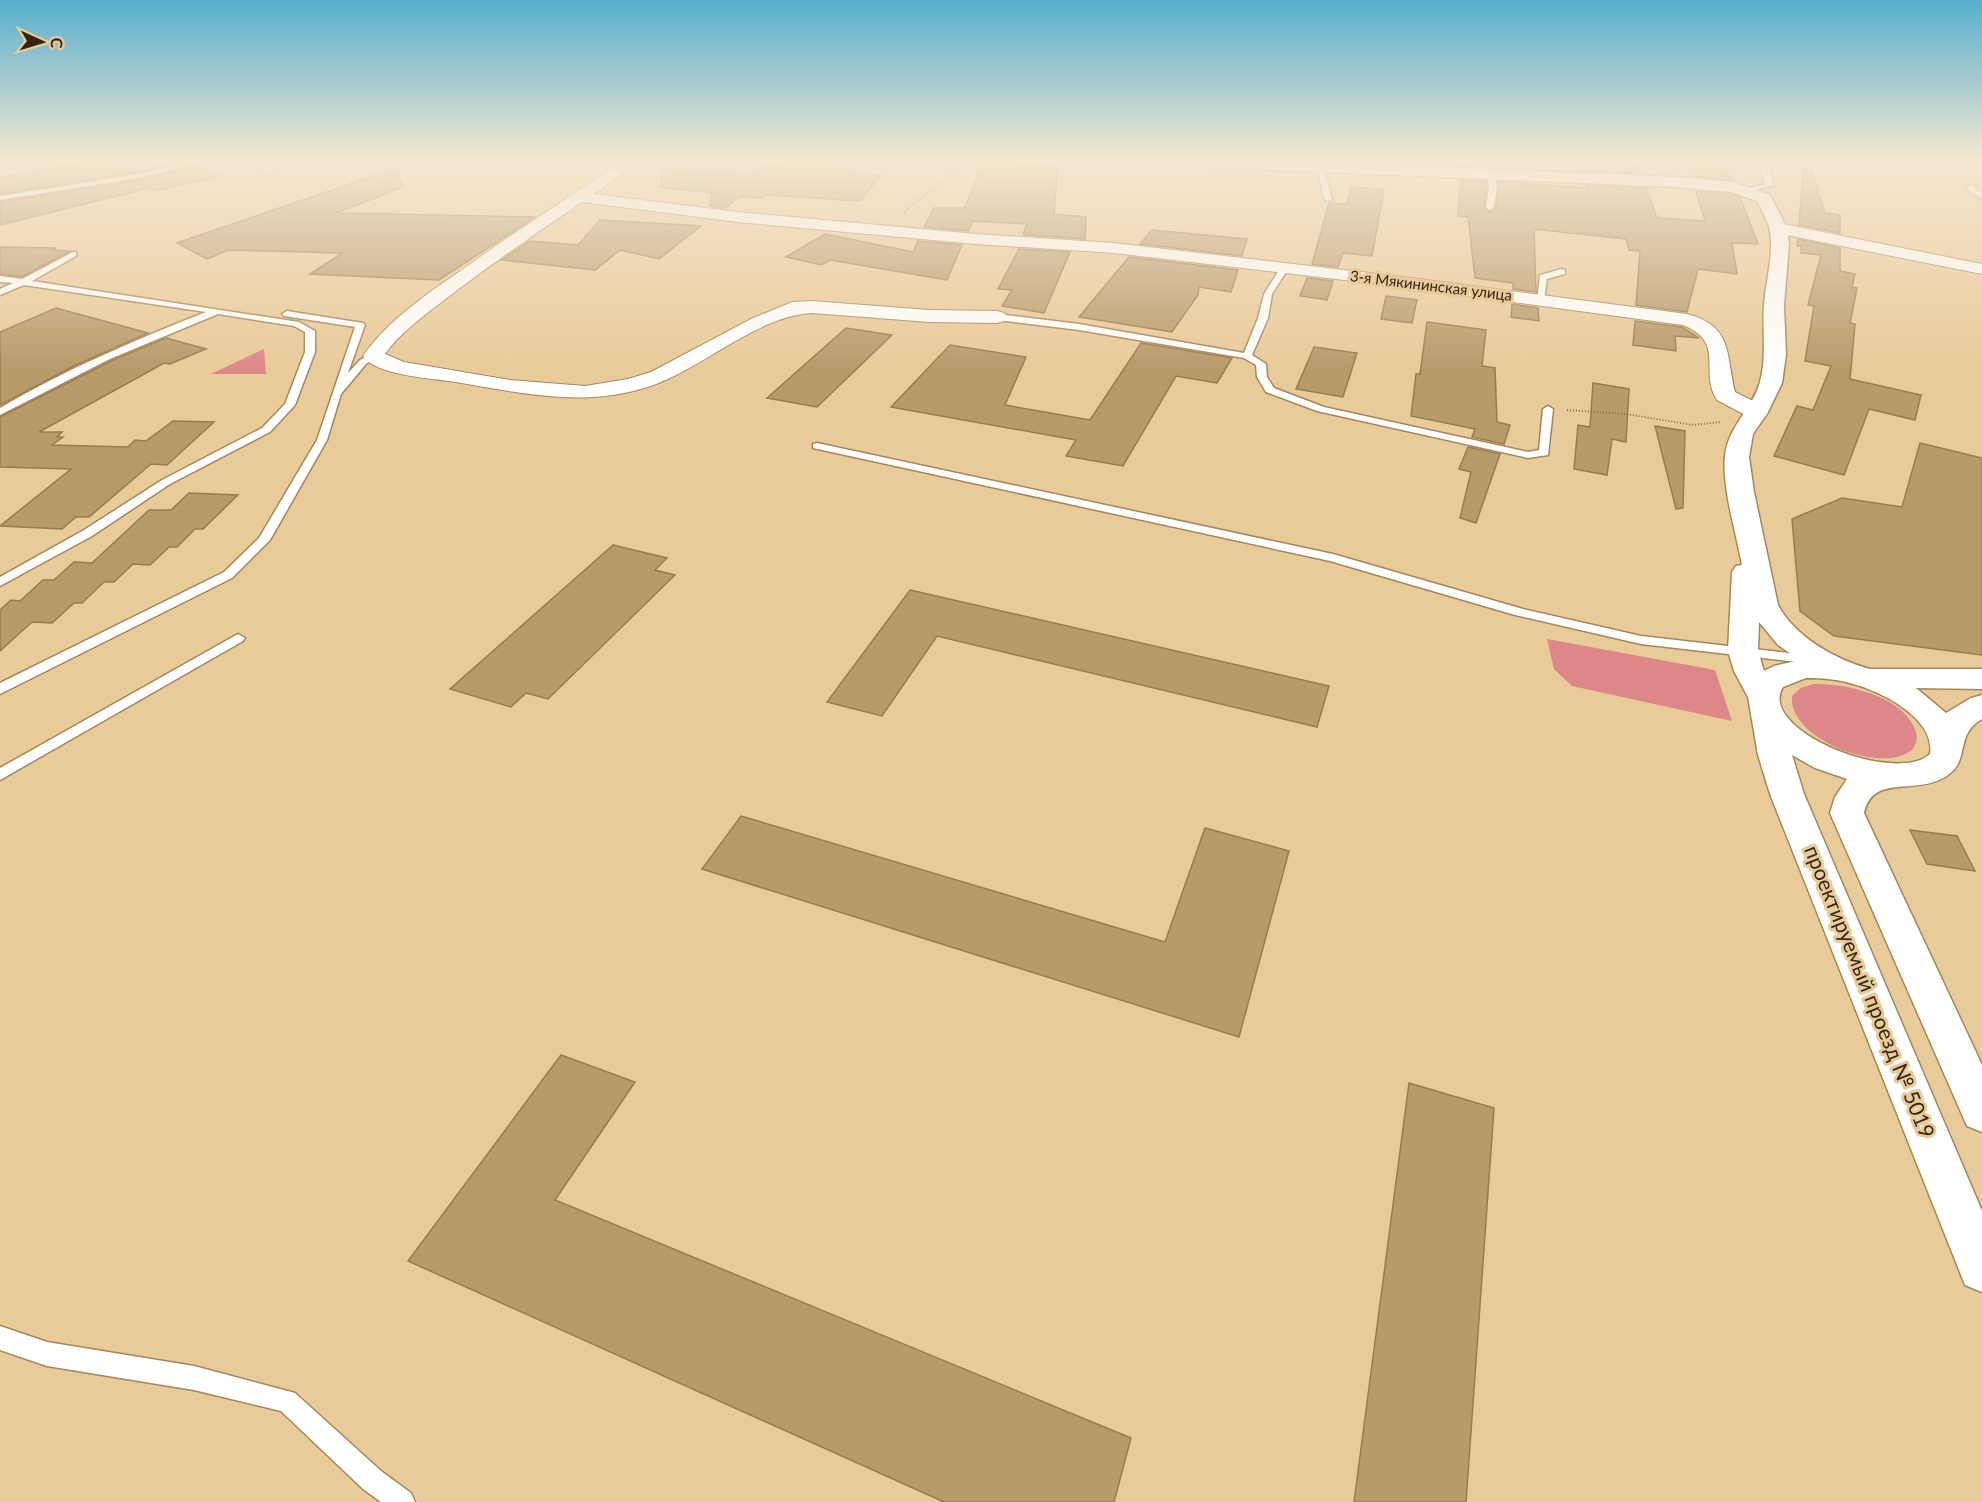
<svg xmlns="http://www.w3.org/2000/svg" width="1982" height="1502" font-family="Lato,sans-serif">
<rect width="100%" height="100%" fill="#e9ca99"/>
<path fill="#dd8789" d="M264 349 266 374H211Z
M1547 639 1715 670 1732 721 1572 686 1554 669Z
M1813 684C1845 683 1905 696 1916 732 1918 739 1916 748 1909 752 1877 773 1788 738 1792 696L1801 688Z"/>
<path fill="#b89a6b" stroke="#997c4e" stroke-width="1.5" d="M88 161H187L139 172 0 194V178Z
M788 161H862L850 173 882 175 860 201 764 195 762 198 739 197 725 208 710 206 712 193 660 187 662 169 756 173 767 163 785 164Z
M983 161 1022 162 1021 166 1051 167 1054 162 1058 163 1054 214 1086 217 1085 239 1026 235 1023 234 1027 224 973 221 968 231 924 227 934 208H965Z
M1571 161H1635L1640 173 1577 171Z
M1686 161H1722L1731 180 1691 176Z
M1804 161H1809L1825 213 1840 215V233L1799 225Z
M198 165 219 176 155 191 149 188 0 225V202L139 180Z
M396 168 403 187 336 213 535 217 439 280 310 274 342 253 228 250 207 259 177 243Z
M1460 181H1486L1484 208 1489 212 1496 208 1499 182 1589 188 1587 185 1646 188 1657 218 1705 221 1696 191 1731 194 1740 197 1758 244 1732 243 1737 274 1698 269 1687 312 1636 305 1640 251 1629 250 1626 239 1534 229 1536 292 1513 289V283L1475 278 1468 217 1458 216Z
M1351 187 1384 190 1372 256 1343 253 1338 267 1312 264 1329 203 1347 204Z
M600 220 701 226 659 259 620 250 595 270 502 260 530 241 578 245Z
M1152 230 1247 239 1242 256 1140 244Z
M825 234 913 252 918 241 962 245 947 280 830 260 821 265 786 257Z
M1798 239 1840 248V271L1855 274 1852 287 1857 288 1850 323 1855 324 1850 379 1921 395 1915 420 1869 409 1844 475 1774 456 1797 406 1813 410 1831 366 1805 361 1814 306 1808 305 1821 255 1801 253V246H1797Z
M0 247 56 248 52 250 70 251 22 277 0 274Z
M1019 249 1070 252 1044 313 1002 306 1012 290 998 289Z
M1129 257 1238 270 1231 292 1199 287 1198 295 1172 332 1079 317Z
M1307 278 1333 281 1327 300 1300 296Z
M1386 296 1417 300 1412 323 1381 319Z
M1512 304 1538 308 1539 321 1511 317Z
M56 308 148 333 74 366 0 405V332Z
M1635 321 1682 327 1699 338 1675 336 1676 351 1633 345Z
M1427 322 1486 330 1482 366 1495 368 1497 422 1510 425 1504 444 1472 437 1475 429 1411 416 1416 374H1420Z
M846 328 892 335 817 407 767 398Z
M166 338 206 349 170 364 164 363 39 432H62L57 437H63L52 445 128 447 135 440 146 441 173 421 214 422 167 465 151 464 89 517H76L62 529 0 526 71 469 0 467V417L111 361Z
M1141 343 1232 358 1217 383 1176 376 1123 466 1066 456 1076 440 891 407 950 345 1026 357 1005 405 1090 420Z
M1314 347 1357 353 1343 397 1296 389Z
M1593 383 1629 389 1626 442 1612 439 1607 475 1574 469 1578 425 1590 427Z
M1655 426 1685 431 1683 508 1676 509Z
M1920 443 1982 458V655L1834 636 1800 611 1792 519 1842 498 1902 507Z
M1468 447 1500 454 1476 523 1460 518 1471 472 1459 469Z
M189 493 238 495 203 529H195L177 547H169L150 565 133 564 114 582H104L82 603H74L52 623 32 622 0 651V610L11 600 20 601 43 580H54L74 562 92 563 149 510H171Z
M613 545 667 558 655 570 675 575 548 699 526 693 511 707 450 689Z
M910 590 1329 686 1317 727 937 636 882 716 827 702Z
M741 816 1165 942 1205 828 1289 851 1239 1037 702 869Z
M1910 830 1957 836 1975 871 1927 864Z
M561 1055 635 1082 555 1200 1131 1438 1114 1502H944L408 1261Z
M1409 1083 1494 1108 1466 1502H1354Z"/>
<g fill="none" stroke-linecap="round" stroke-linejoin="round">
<g stroke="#a48759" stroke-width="3">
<path id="lane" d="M196 161H207L139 178 0 200V196L139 174Z
M252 161H260L277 171 270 173Z
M1414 161 1411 163 1323 165 1332 199 1328 201 1324 199 1317 165 1306 163 1309 161Z
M1765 164 1769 166 1773 185 1746 193V189L1765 184 1761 166Z
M1490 171 1494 173 1497 185 1494 208 1490 210 1486 208 1489 185 1486 173Z
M1967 186H1973L1982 193V199L1967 190Z
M73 252H76V256L32 281 299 322 315 331V352L295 405 270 432 170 484 92 536 0 586V577L84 530 162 480 262 428 285 404 305 352V332L294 326 218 314 110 359 0 415V408C66 369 135 340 206 312L24 285 0 295V289L13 283 0 282V276L22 279Z
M1281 267 1288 269 1272 294 1268 318 1252 355 1266 364 1267 377 1274 388 1324 407 1528 452 1539 450 1543 409 1548 406 1553 409 1548 455 1528 458 1317 411 1266 392 1257 377 1256 365 1244 358 1079 330 997 320 992 317 997 314 1079 324 1244 353 1258 318 1264 294Z
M1562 269 1565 270V274L1547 279 1544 300 1537 302 1540 275Z
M287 311 363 323 365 325 348 373 360 360 370 354 378 356 366 364 341 394 327 440 270 540 232 578 0 694V683L224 572 259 538 317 440 355 327 284 316 282 314Z
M817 443 1333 554 1523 609 1641 636 1814 656 1821 660 1814 664 1641 644 1515 615 1330 561 813 448V444Z
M238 634 245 638 243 641 0 780V768Z
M0 1326 47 1342 194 1366 295 1393 381 1471 411 1493 415 1502H381L363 1489 281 1411 194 1390 47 1366 0 1350Z"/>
</g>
<g stroke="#a48759" stroke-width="2">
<path id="street" d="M623 161H639L594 194 738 212 976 234 1114 243 1395 276 1687 314C1733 326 1726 354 1735 392L1765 407 1768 412 1765 417 1757 419 1749 417 1717 400C1698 371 1727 343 1683 325L1395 286 1114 253 976 244 738 222 582 202C535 234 488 266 443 301 422 317 400 333 385 354L404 362 510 380 585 386 628 379 651 372 751 319 792 302 812 301 929 310 997 311 1004 313 1007 317 1004 321 997 323 929 322 812 313C764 315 712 359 668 379 596 412 523 393 449 381 427 378 376 375 363 356 388 320 427 294 463 269 515 232 569 197 623 161Z
M1778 223 1982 264V274L1772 232 1770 228 1772 224Z"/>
</g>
<g stroke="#a48759" stroke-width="3">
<path id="secondary" d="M1177 161H1286L1676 177 1733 182 1770 195 1787 228 1789 244 1784 306 1786 355 1782 383 1768 412 1753 434 1749 457 1754 492 1778 605C1795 637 1836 660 1870 669H1982V689L1916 688 1946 713 1971 698 1982 695V719C1951 737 1975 764 1939 780 1910 793 1872 776 1864 813L1982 1065V1132L1967 1126 1830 813 1835 797 1847 779 1815 768 1792 755 1804 794 1982 1211V1292L1965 1285 1770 794 1758 755 1748 697 1734 671 1728 651 1732 572 1736 566 1742 565C1736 532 1722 488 1725 456 1728 426 1752 410 1760 382 1767 356 1762 330 1764 304 1766 280 1774 254 1770 231 1768 221 1761 210 1757 201L1731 192 1676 187 1185 166ZM1759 622 1778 645 1800 660 1774 666 1764 671 1758 651ZM1806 678C1822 678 1838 679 1853 684 1881 691 1936 719 1930 754 1895 786 1756 730 1783 687Z"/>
</g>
<path stroke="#857150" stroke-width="2" stroke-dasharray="1 2" stroke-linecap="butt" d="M904 213C922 193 947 183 962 161
M1567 410 1626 414 1693 425 1720 422"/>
<use href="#lane" fill="#fff" fill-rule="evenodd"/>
<use href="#street" fill="#fff" fill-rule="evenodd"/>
<use href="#secondary" fill="#fff" fill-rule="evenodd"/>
</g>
<linearGradient id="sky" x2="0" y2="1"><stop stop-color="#57aecf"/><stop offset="0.43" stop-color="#f5e7d1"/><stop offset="1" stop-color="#f5e7d1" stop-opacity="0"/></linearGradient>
<rect width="1982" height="371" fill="url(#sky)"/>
<g text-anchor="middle" stroke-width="6" stroke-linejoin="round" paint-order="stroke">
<g font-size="15" fill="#332714" stroke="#e9ca99">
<text transform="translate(1431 286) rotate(7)" y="5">3-я Мякининская улица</text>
</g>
<g font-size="21" fill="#332714" stroke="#e9ca99">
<text transform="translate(1869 992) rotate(68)" y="7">проектируемый проезд № 5019</text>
</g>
</g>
<g transform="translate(42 42) rotate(94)" stroke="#e9ca99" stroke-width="4.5" paint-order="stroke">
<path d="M0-4.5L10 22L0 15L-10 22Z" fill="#332714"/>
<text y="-9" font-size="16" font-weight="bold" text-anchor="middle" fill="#332714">С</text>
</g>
</svg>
